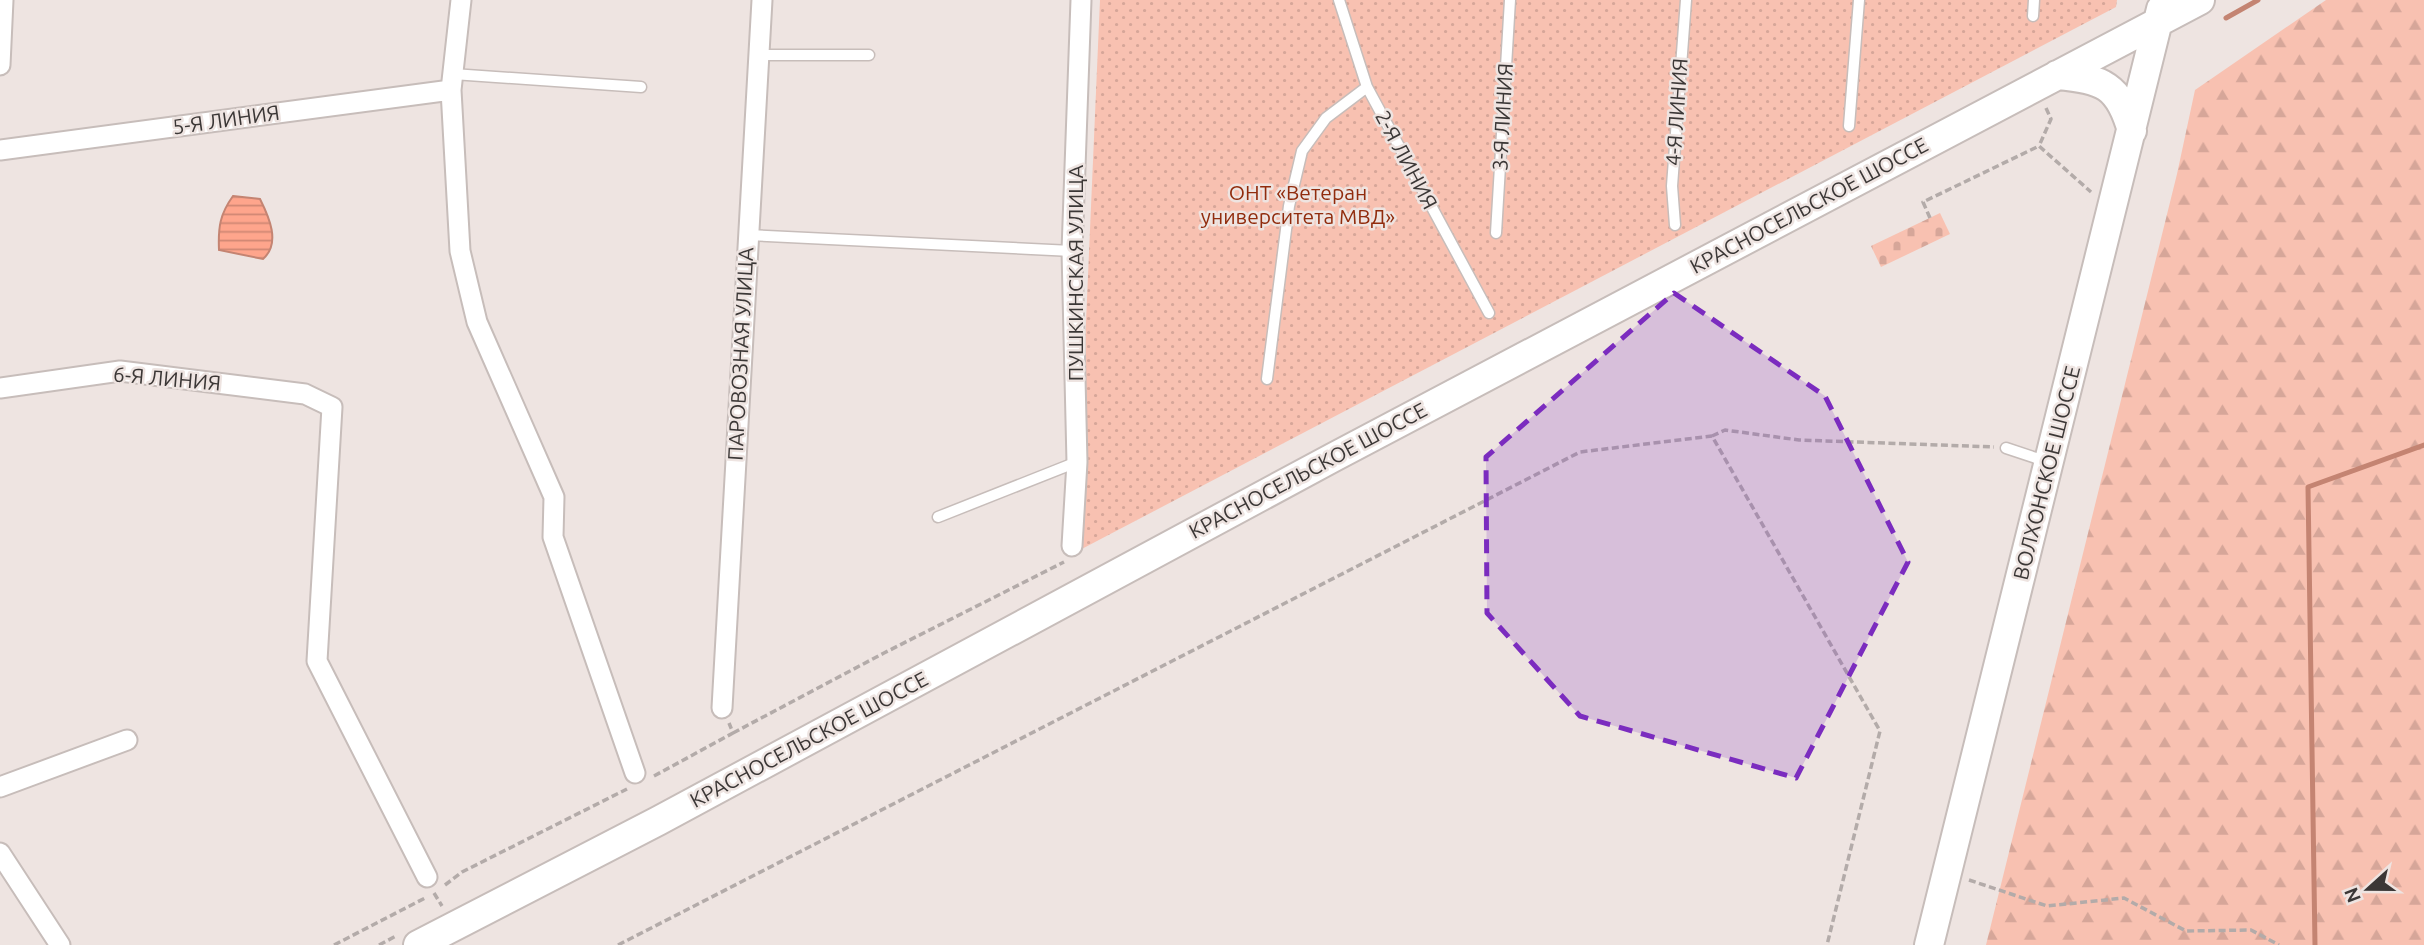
<svg xmlns="http://www.w3.org/2000/svg" width="2424" height="945" font-family="Ubuntu,sans-serif">
<defs>
<pattern id="forest-firs" width="22" height="20" patternUnits="userSpaceOnUse" patternTransform="scale(1.75)"><rect width="22" height="20" fill="#f8c1b1"/><path d="M5 1l3.5 6h-7zM16 11l3.5 6h-7z" fill="#d6a699"/></pattern>
<pattern id="cemetery-stones" width="16" height="16" patternUnits="userSpaceOnUse" patternTransform="scale(1.75)"><rect width="16" height="16" fill="#f8c1b1"/><path d="M2 7V4a2 2 0 0 1 4 0v3zM10 15v-3a2 2 0 0 1 4 0v3z" fill="#d6a699"/></pattern>
<pattern id="garden-dots" width="8" height="8" patternUnits="userSpaceOnUse" patternTransform="scale(1.75)"><rect width="8" height="8" fill="#f8c1b1"/><path d="M2 2h.1M6 6h.1" fill="none" stroke="#d6a699" stroke-width="1.8" stroke-linecap="round"/></pattern>
<pattern id="water-rules" width="6" height="5" patternUnits="userSpaceOnUse" patternTransform="scale(1.75)"><rect width="6" height="5" fill="#fea58c"/><path d="M0 2.5h6" fill="none" stroke="#cf8773"/></pattern>
</defs>
<rect width="100%" height="100%" fill="#eee4e1"/>
<path fill="url(#forest-firs)" d="M2326 0H2424V945H1986L2177 174 2195 90Z"/>
<path fill="url(#cemetery-stones)" d="M1940 213 1950 234 1881 267 1871 246Z"/>
<path fill="url(#garden-dots)" d="M1100 0H2117L2116 7 1076 552Z"/>
<path fill="url(#water-rules)" stroke="#c48472" stroke-width="2" d="M233 196 260 199C269 217 281 243 263 259L219 250C218 227 220 214 233 196Z"/>
<g fill="none" stroke-linecap="round" stroke-linejoin="round">
<path stroke="#c48472" stroke-width="5" d="M2226 18 2258 0
M2315 945 2308 487 2424 445"/>
<g stroke="#c7bdba" stroke-width="13">
<path id="lane" d="M1339 0 1367 87 1489 313
M2033 16 2034 0
M759 55H869
M453 74 641 87
M1849 126 1859 0
M1675 225 1672 186 1686 0
M1496 233 1510 0
M748 235 1072 251
M1267 379 1289 206 1302 151 1326 118 1367 87
M2006 448 2045 461
M938 517 1077 462"/>
</g>
<g stroke="#c7bdba" stroke-width="23">
<path id="street" d="M461 0 451 90 460 251 477 322 554 497 553 537 635 773
M0 65 3 0
M0 150 451 90
M0 388 120 371 305 394 332 407 317 661 427 877
M1072 546 1077 462 1072 251 1081 0
M722 708 762 0
M0 787 127 740
M0 853 60 945"/>
</g>
<g stroke="#c7bdba" stroke-width="32">
<path id="secondary" d="M2057 75C2103 79 2119 85 2132 131
M418 945 658 821 1334 457 2200 0
M1929 945 2161 9"/>
</g>
<path stroke="#b3aba9" stroke-width="3.5" stroke-dasharray="7 3.5" stroke-linecap="butt" d="M2046 108 2051 119 2039 146 2091 192
M1930 218 1923 202 2039 146
M1712 436 1725 430 1799 440 1994 447
M733 733 884 653 1064 562
M654 776 733 733 729 723
M1969 880 2047 906 2124 898 2186 931 2251 930 2279 945
M445 885 462 872 627 789
M434 893 442 906
M334 945 427 897
M379 945 396 936
M618 945 1580 452 1712 436 1880 731 1827 945"/>
<use href="#lane" stroke="#fff" stroke-width="10"/>
<use href="#street" stroke="#fff" stroke-width="19"/>
<use href="#secondary" stroke="#fff" stroke-width="28"/>
</g>
<path fill="#7b2cbf" fill-opacity="0.2" stroke="#7b2cbf" stroke-width="5" stroke-dasharray="14 9" stroke-linejoin="round" d="M1674 293 1825 396 1908 562 1796 778 1580 716 1487 613 1486 457Z"/>
<g text-anchor="middle" stroke-width="5" stroke-linejoin="round" paint-order="stroke">
<g font-size="21" fill="#3b3736" stroke="#eee4e1">
<text transform="translate(1677 112) rotate(-86)" y="7">4-Я ЛИНИЯ</text>
<text transform="translate(1503 117) rotate(-87)" y="7">3-Я ЛИНИЯ</text>
<text transform="translate(226 120) rotate(-8)" y="7">5-Я ЛИНИЯ</text>
<text transform="translate(1406 160) rotate(62)" y="7">2-Я ЛИНИЯ</text>
<text transform="translate(1809 206) rotate(-28)" y="7">КРАСНОСЕЛЬСКОЕ ШОССЕ</text>
<text transform="translate(1076 273) rotate(-90)" y="7">ПУШКИНСКАЯ УЛИЦА</text>
<text transform="translate(741 354) rotate(-87)" y="7">ПАРОВОЗНАЯ УЛИЦА</text>
<text transform="translate(167 379) rotate(5)" y="7">6-Я ЛИНИЯ</text>
<text transform="translate(1308 471) rotate(-28)" y="7">КРАСНОСЕЛЬСКОЕ ШОССЕ</text>
<text transform="translate(2047 473) rotate(-76)" y="7">ВОЛХОНСКОЕ ШОССЕ</text>
<text transform="translate(809 740) rotate(-28)" y="7">КРАСНОСЕЛЬСКОЕ ШОССЕ</text>
</g>
<g font-size="21" fill="#912c0d" stroke="#eee4e1">
<text x="1298" y="200">ОНТ «Ветеран<tspan x="1298" dy="24">университета МВД»</tspan></text>
</g>
</g>
<g transform="translate(2368 889) rotate(249)" stroke="#eee4e1" stroke-width="5" paint-order="stroke">
<path d="M0-5L12 26L0 18L-12 26Z" fill="#3b3736"/>
<text y="-10" font-size="19" font-weight="bold" text-anchor="middle" fill="#3b3736">N</text>
</g>
</svg>
